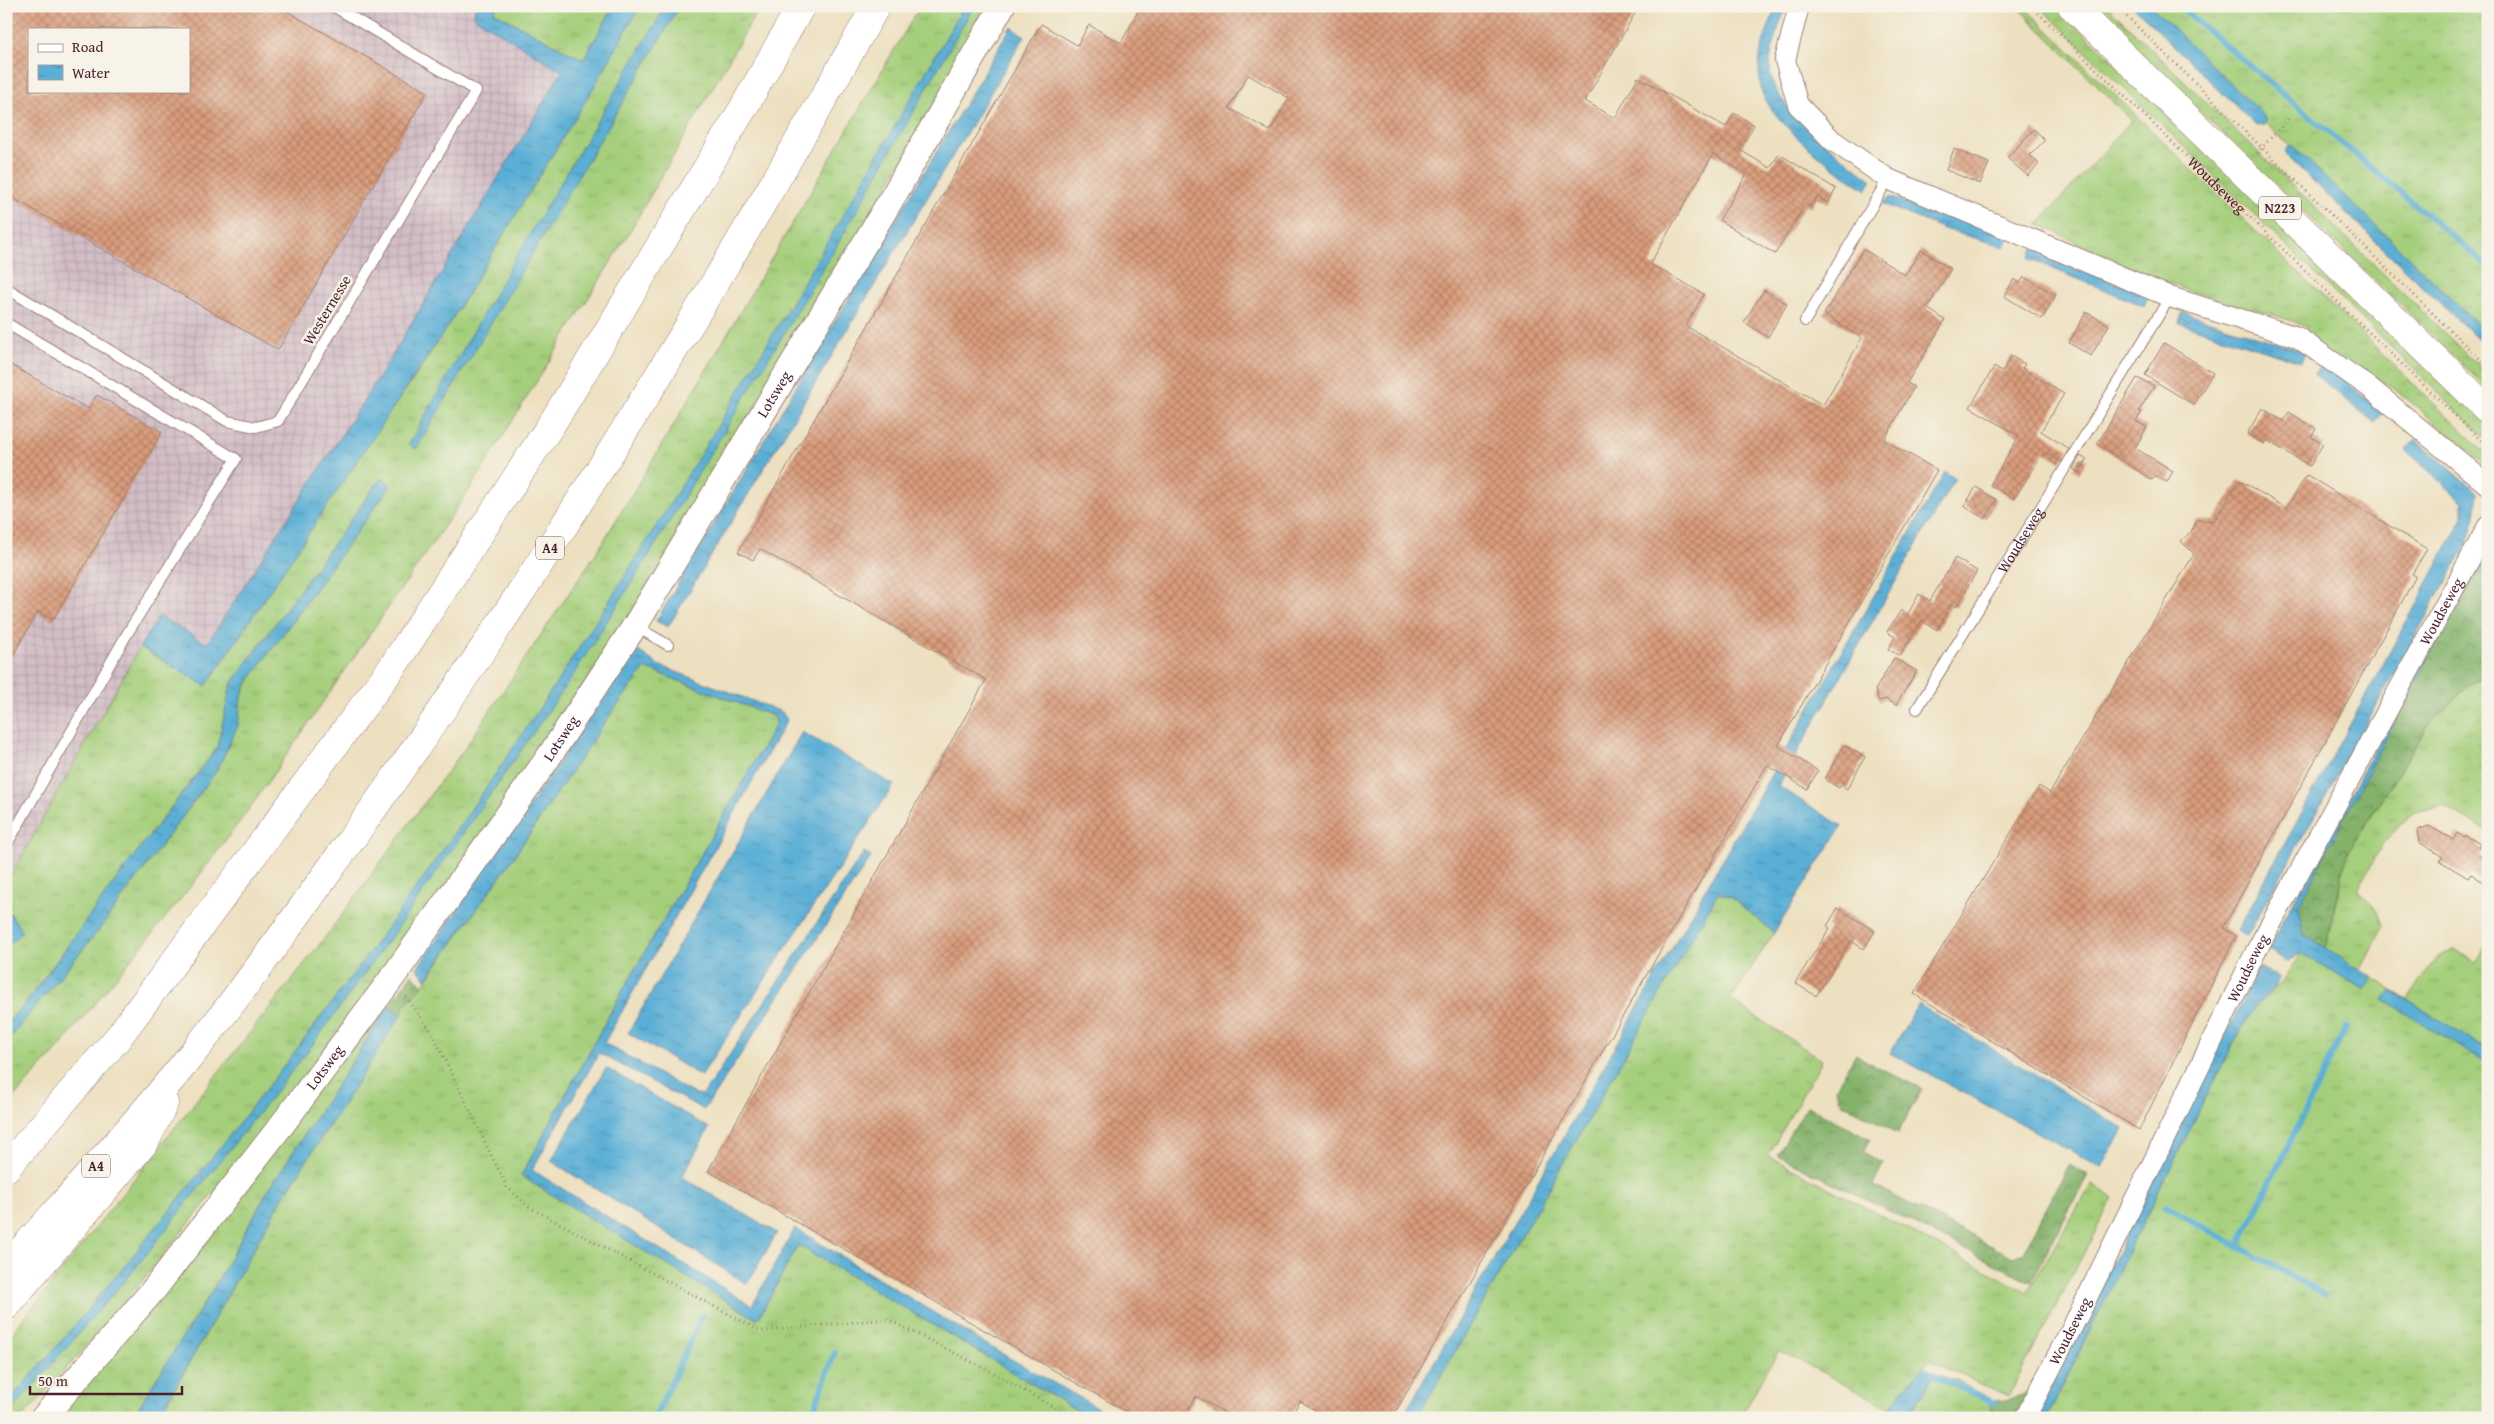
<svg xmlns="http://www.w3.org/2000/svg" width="2494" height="1424" font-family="'Gentium Book Plus',serif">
<defs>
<pattern id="industrial-grid" width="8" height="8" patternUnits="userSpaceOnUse" patternTransform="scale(1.25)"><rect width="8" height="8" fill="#d2bdc6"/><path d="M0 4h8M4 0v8" fill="none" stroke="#b6a2aa"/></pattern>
<pattern id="grass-tufts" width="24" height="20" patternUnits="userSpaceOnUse" patternTransform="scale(1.25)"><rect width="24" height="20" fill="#a5cf7b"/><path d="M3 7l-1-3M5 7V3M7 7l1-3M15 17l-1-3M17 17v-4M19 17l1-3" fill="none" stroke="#90b16a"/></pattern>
<pattern id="forest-crowns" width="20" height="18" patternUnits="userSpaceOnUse" patternTransform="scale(1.25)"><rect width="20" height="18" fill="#84b26b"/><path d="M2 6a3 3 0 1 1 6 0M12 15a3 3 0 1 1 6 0" fill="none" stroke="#6e9058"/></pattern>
<pattern id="water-ripples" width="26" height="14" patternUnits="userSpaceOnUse" patternTransform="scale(1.25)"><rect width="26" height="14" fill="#5aafd6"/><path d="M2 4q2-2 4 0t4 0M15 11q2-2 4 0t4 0" fill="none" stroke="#4c8eae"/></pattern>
<pattern id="building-cross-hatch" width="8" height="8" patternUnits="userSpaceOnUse" patternTransform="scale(1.25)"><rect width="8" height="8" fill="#d99d7b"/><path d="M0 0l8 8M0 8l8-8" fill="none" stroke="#b27f65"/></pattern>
</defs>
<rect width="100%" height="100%" fill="#f7f3e8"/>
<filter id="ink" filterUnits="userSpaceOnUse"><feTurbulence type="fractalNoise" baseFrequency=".02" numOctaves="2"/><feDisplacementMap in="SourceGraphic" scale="10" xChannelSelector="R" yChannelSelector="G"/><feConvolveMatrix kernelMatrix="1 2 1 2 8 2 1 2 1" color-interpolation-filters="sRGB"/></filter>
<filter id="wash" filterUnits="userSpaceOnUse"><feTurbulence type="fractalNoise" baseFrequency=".0096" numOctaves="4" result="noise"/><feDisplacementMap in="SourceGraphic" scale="20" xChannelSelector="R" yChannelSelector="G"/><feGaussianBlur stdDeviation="1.12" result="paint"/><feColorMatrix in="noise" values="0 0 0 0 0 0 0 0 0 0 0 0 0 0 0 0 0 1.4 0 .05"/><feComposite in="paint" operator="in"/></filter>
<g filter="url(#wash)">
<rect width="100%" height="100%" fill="#ede0c0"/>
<path fill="url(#industrial-grid)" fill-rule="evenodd" d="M6 6H624L6 977ZM29 29H189V91H29Z"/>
<path fill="url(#grass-tufts)" stroke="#787753" d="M497 6H614L583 60 493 12Z
M627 6H760L627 236 470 489 252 805 192 885 56 1051 6 1106V1042L98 931 217 770 238 725 241 697 248 682 391 485 381 478 231 685 217 748 130 861 25 1004 6 1024V948L22 932 10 913 6 918V884L140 647 206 685 379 425 413 380 474 284Z
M920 6H988L872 214 636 605 517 788 412 935 208 1200 109 1321 22 1418H6V1341L324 939 467 745 598 550 672 428Z
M2016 6H2023L2488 456V467L2392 386 2373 378 2365 379 2300 335 2307 327C2268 310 2227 304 2187 290 2136 272 2087 247 2038 224L2132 120Z
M2039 6H2056L2488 424V441Z
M2090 6H2107L2488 375V389Z
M2151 6H2488V334L2294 147 2290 146 2265 123 2266 121Z
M645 668 773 716 776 718 775 726 623 990 521 1176 759 1317 798 1245 1090 1418H158L283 1197 401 1015 404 1006 423 985 507 867 607 719Z
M2488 674V831L2443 806 2413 812 2383 843 2358 890 2377 909 2383 926 2360 970 2325 948 2347 854 2430 723 2469 685Z
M1718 892 1730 896 1774 933 1730 1000 1822 1060 1768 1156 2027 1292 2092 1184 2113 1198 2008 1397 1929 1360 1901 1391 1890 1408 1779 1350 1740 1418H1417Z
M2488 944V1418H2047L2131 1246 2234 1042 2255 1006 2282 982 2301 953 2365 990 2372 977 2408 1000 2437 956 2454 949 2476 962Z
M379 1007H388L269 1189 213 1289 132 1418H54Z
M1935 1373 1959 1382 1990 1399 1994 1418H1908Z"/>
<path fill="url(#forest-crowns)" stroke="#67684b" d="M2488 570V623L2482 634 2488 638V674L2469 685 2430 723 2347 854 2325 948 2304 935 2297 906 2471 577Z
M412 974 423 985 404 1006 401 1015 388 1007Z
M1856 1054 1866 1061 1922 1089 1898 1133 1841 1103 1835 1089Z
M1807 1106 1870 1139 1863 1152 1883 1163 1873 1185 2013 1257 2023 1253 2069 1165 2088 1175 2031 1282 1777 1155Z
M2034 1389 2020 1418H1994L1990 1399 2005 1402Z"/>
<path fill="url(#water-ripples)" stroke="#526780" d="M476 6H497L494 12 583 60 614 6H640L597 82 446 329 206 686 140 647 159 616 207 644 386 366 562 71 477 19 474 14Z
M666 6H680L416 449 409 444 509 269Z
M964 6H974L829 259 646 560 570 680 396 930 308 1051 133 1271 6 1417V1404C67 1336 125 1266 182 1195 318 1027 446 852 564 671 705 455 835 230 964 6Z
M1776 6H1786C1780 25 1770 46 1770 66 1768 107 1842 156 1872 180L1866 190C1832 167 1782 132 1763 95 1760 88 1759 73 1759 65 1760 45 1770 25 1776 6Z
M2133 6H2151L2264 116 2266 121 2264 125 2256 126Z
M1011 27 1025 36 668 627 656 621Z
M2290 146 2294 147 2488 334V349L2286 155V149Z
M1889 197 2010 236 2005 247 1944 229 1883 204Z
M2033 249 2149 295 2144 306 2029 259Z
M2182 312 2305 352 2301 362 2179 323Z
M2322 363 2383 412 2375 423 2314 374Z
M2416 439 2478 493 2475 516 2467 544 2247 936 2237 931 2463 518V502L2406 450Z
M1945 472 1955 478 1778 786 1842 826 1774 933 1730 896 1718 893 1417 1418H1402Z
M381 478 391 485 248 682 241 697 238 725 217 770 98 931 6 1042V1024L25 1004 130 861 217 748 231 685Z
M2488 537V570L2471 577 2298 906 2304 935 2372 977 2365 990 2301 953 2287 962 2268 949Z
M636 651 640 652 658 665 782 712 787 720 604 1043 696 1095H703L864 852 871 857 704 1110 599 1053 532 1170 752 1306 795 1228 997 1351 1116 1418H1090L798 1245 759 1317 756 1319 521 1176 623 990 775 726 776 719 773 716 645 668 607 719 507 867 426 979 417 968Z
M802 732 894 785 701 1076 628 1033Z
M10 913 22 932 6 948V918Z
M2259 967 2279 978 2274 989 2255 1006 2234 1042 2131 1246 2047 1418H2035Z
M2391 990 2488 1050V1064L2384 1000Z
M1918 1004 2124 1129 2101 1167 1890 1053Z
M388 1007 401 1015 283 1197 158 1418H132L213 1289 269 1189Z
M606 1068 709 1128 682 1177 777 1233 747 1284 551 1161Z
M1919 1370 1935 1373 1908 1418H1884L1901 1391Z"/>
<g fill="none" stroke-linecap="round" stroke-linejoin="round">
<path stroke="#5aafd6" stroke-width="6" d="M2179 6 2488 266
M2166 1206 2325 1295
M2239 1247 2346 1027
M1920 1378 1924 1370 1994 1403
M655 1418 702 1316
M811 1418 835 1352"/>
</g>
<g id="blocks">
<path fill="url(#building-cross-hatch)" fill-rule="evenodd" d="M6 6H278L427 92 278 350 6 194ZM29 29H189V91H29Z
M1141 6H1639L1585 101 1615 118 1638 77 1726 127 1734 113 1754 125 1740 150 1770 168 1779 154 1836 189 1828 203 1817 197 1811 207 1805 204 1775 254 1719 220 1747 174 1713 154 1650 264 1704 294 1686 326 1823 405 1862 338 1824 314 1863 249 1905 275 1921 250 1951 269 1927 308 1945 320 1907 383 1914 387 1884 440 1937 470 1778 746 1818 771 1807 789 1767 765 1392 1418H1328L1300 1401 1290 1418H1233L1196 1396 1183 1418H1137L708 1171 986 680 760 549 753 560 738 552 1041 24 1077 45 1089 25 1121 43ZM1248 75 1289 98 1270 131 1229 108Z
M2034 129 2045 140 2030 155 2039 164 2028 176 2007 158Z
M1954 149 1989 163 1980 184 1946 170Z
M2024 277 2056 295 2042 319 2004 296 2014 279 2020 283Z
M1764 290 1787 304 1768 337 1744 322Z
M2086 312 2109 325 2091 356 2069 343Z
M2164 343 2213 373 2194 405 2145 375Z
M2011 356 2025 364 2022 368 2064 394 2041 431 2069 449 2061 462 2044 452 2014 499 1990 485 2019 436 1970 407 1994 367 2002 372Z
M6 362 88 409 97 395 162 432 53 620 38 612 6 667Z
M2137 378 2154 386 2139 411 2142 412 2136 421 2147 427 2135 448 2173 471 2167 482 2155 476 2152 480 2097 444Z
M2262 408 2283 421 2289 412 2316 429 2311 437 2323 444 2310 466 2266 440 2264 444 2247 434Z
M2080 456 2087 460 2079 473 2073 469Z
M2307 475 2427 549 2412 574 2416 576 2223 928 2236 936 2139 1130 1914 994 2039 786 2050 793 2194 554 2181 541 2191 532 2196 520 2214 521 2239 480 2286 508Z
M1976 487 1997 500 1985 519 1964 506Z
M1955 558 1977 571 1956 607 1951 604 1937 630 1922 621 1900 656 1888 649 1895 637 1887 632 1901 610 1908 614 1919 594 1930 601Z
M1894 658 1917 671 1896 705 1885 699 1879 701 1875 690Z
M1844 745 1865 757 1847 789 1841 785 1839 788 1825 779Z
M2429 826 2453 840 2457 833 2464 837 2465 835 2480 844 2478 846 2484 850 2480 857 2488 862V885L2471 874 2468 878 2440 861 2443 857 2419 842 2417 830Z
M1838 908 1875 931 1864 949 1851 941 1816 996 1795 983 1830 928 1827 926Z"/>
</g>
</g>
<g filter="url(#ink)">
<use href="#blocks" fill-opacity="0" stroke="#9c8076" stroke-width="1"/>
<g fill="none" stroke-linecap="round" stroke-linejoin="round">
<g stroke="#9c8076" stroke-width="12">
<g id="service">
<path d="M6 288 227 421 256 427 278 421 476 91 333 6"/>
<path d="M1805 321 1888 179"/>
<path d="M6 323 236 459 127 634 6 846"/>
<path d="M635 626 668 645"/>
<path id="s2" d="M1917 709 2170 297"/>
</g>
</g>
<g stroke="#9c8076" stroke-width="22">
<g id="minor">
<path d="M1799 6 1785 60 1798 105 1832 140 1888 179 2170 297 2297 337 2369 387 2488 485"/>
<path id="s3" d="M2025 1418 2080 1312 2255 953 2488 526"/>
</g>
</g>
<g stroke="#9c8076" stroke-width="27">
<g id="tertiary">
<path id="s4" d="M43 1418 155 1288 287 1118 392 978 548 758 638 621 895 193 1002 6"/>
</g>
</g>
<g stroke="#9c8076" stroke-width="29">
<path id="primary" d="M2072 6 2488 410"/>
</g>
<g stroke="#9c8076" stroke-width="29">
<path id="motorway" d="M6 1168 117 1039 393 666 556 417 744 107 801 6
M6 1268C66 1200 127 1134 184 1064 247 986 305 904 363 823 550 561 718 286 876 6
M6 1306 145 1142 164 1103"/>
</g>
<g stroke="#9c8076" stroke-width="3" stroke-dasharray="1 4" stroke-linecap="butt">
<path id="s1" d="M2031 6 2488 447"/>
<path d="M2116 6 2488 367"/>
<path d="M2257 153 2290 117"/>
<path d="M406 997 431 1031 507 1187 529 1207 760 1331 887 1319 994 1373 1072 1418"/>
</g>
<use href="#service" stroke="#fff" stroke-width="10"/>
<use href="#minor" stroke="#fff" stroke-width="20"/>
<use href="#tertiary" stroke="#fff" stroke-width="25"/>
<use href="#primary" stroke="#fff" stroke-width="28"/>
<use href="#motorway" stroke="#fff" stroke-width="28"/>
</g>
</g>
<g text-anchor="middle" stroke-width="5" stroke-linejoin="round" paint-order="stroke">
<g fill="#f7f3e8" stroke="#7e5f64" stroke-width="1">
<rect x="2259" y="196.5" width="42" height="23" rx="4"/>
<rect x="536" y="536.5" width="28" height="23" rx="4"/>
<rect x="82" y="1154.5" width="28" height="23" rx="4"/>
</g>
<g font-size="14" font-weight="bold" fill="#4a1f2b">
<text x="2280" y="213">N223</text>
<text x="550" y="553">A4</text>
<text x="96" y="1171">A4</text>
</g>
<g font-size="15" fill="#4a1f2b" stroke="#f7f3e8">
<text dy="5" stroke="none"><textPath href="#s1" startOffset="258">Woudseweg</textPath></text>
<text transform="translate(327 310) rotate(-59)" y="5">Westernesse</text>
<text dy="5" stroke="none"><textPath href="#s4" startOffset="1260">Lotsweg</textPath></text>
<text dy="5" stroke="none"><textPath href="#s2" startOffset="198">Woudseweg</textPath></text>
<text dy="5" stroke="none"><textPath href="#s3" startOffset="908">Woudseweg</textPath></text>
<text dy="5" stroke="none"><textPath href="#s4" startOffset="855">Lotsweg</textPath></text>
<text dy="5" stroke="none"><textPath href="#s3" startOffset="502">Woudseweg</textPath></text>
<text dy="5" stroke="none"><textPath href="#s4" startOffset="450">Lotsweg</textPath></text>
<text dy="5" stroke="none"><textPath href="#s3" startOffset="98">Woudseweg</textPath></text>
</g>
</g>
<rect width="2494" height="1424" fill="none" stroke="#f7f3e8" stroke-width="25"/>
<rect x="28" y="28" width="162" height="65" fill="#f7f3e8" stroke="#b29e9c"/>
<rect x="38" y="44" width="25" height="8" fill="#ffffff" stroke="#b29e9c"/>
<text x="72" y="52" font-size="15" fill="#4a1f2b">Road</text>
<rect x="38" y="65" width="25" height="15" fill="url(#water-ripples)" stroke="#b29e9c"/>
<text x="72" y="78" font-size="15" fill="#4a1f2b">Water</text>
<path d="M30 1386v8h152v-8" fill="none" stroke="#4a1f2b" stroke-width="2.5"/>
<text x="38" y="1386" font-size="15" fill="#4a1f2b" stroke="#f7f3e8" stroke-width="4" paint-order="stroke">50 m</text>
</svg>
